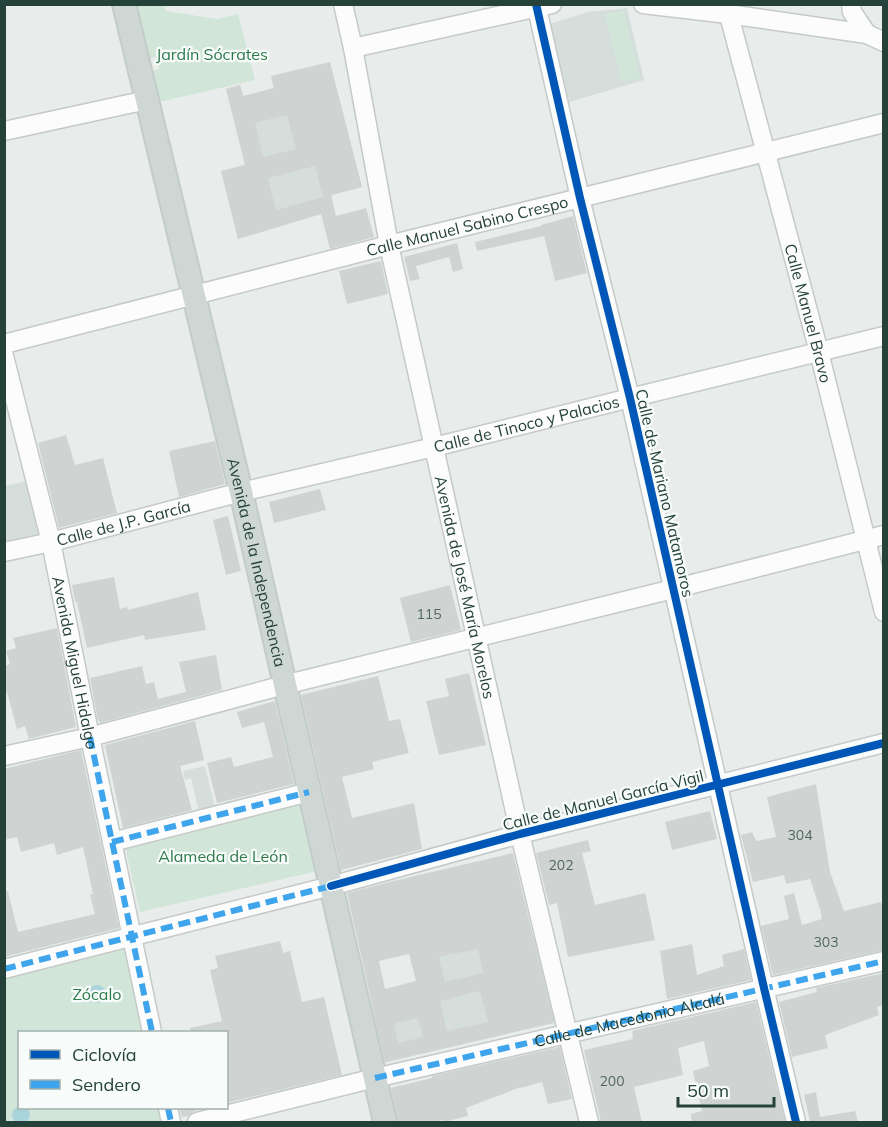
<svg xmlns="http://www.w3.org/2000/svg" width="888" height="1127" font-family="Mulish,sans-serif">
<rect width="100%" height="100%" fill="#e8edeb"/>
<path fill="#d6dedb" d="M627 8 644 80 566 103 547 25 588 12Z
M299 69 350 141 362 187 331 195 334 210 238 239 221 171 245 165 226 89 240 85 243 96 274 89 271 76Z
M26 481 38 534 5 542V486Z
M205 766 215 808 199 812 191 778 185 780 183 771Z
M534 936 555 1022 384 1063 371 1009 432 994 429 954 440 957Z"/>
<path fill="#d1e6d8" d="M136 5H164L166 11 217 19 238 14 255 80 159 102 152 72 159 69 156 57 149 59Z
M624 11 640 78 622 82 605 14Z
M306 800 322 870 140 912 124 842Z
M126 948 146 1032H20V1108H164L167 1122H5L4 977Z"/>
<path fill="#a9d4db" d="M88 994a9 9 0 1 1 18 0a9 9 0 1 1-18 0Z
M12 1115a9 9 0 1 1 18 0a9 9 0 1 1-18 0Z"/>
<path fill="#cfd4d2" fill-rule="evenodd" d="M330 62 362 187 331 195 336 216 366 208 374 237 330 249 321 214 238 239 221 171 245 165 226 89 240 85 243 96 274 88 271 76ZM287 115 296 149 263 157 255 123ZM315 166 323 197 276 210 268 178Z
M573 216 587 273 555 281 544 236 477 251 475 242 541 226V225Z
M457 243 463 269 453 272 449 257 416 266 420 279 410 281 404 257Z
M381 261 388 294 347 304 339 271Z
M66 435 75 465 103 458 117 513 59 528 38 443Z
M215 441 225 484 179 497 169 451Z
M320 489 326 510 274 523 269 502Z
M228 516 241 571 226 575 213 520Z
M114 577 120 609 127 607 128 610 198 592 206 630 145 640 144 635 87 648 77 602H75L72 585Z
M450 585 461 630 411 642 400 598Z
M57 628 76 727 29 739 25 726 17 729 7 692 4 693V666L10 664 6 651 16 648 13 638Z
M216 655 222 690 100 723 99 720 98 721 90 678 142 666 146 684 154 682 158 699 186 692 179 662Z
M469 673 486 745 439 755 426 701 449 696 445 679Z
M378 676 389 721 400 719 409 753 372 762 374 769 342 777 352 818 414 803 422 849 341 870 301 695Z
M275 701 294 784 217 803 207 763 231 757 234 767 273 757 264 722 242 728 237 712Z
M195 721 204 760 180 766 192 810 123 828 105 745Z
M81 750 119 928 4 957V891H8L18 932 95 914 90 895 93 894 83 847 57 855 54 843 21 852 17 837 4 840V769Z
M816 784 830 872 844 911 881 902 884 910V950L773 975 761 926 789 919 784 896 794 893 802 925 822 919 820 909 810 879 786 884 784 875 753 882 741 835 752 832 756 841 776 837 767 797Z
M710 811 717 839 672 850 665 822Z
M588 840 591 851 582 853 595 905 645 893 655 940 568 957 557 903 549 905 536 853Z
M513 853 554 1023 385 1062 347 893 385 883ZM478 949 483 973 445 982 439 957ZM409 954 416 981 385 989 379 961ZM480 991 488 1022 447 1031 440 1001ZM418 1018 423 1037 398 1043 394 1024Z
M280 941 283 953 290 951 302 1002 324 997 342 1075 226 1103V1032H190V1028L222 1021 210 970 218 968 215 956Z
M692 944 697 975 724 966 722 955 744 949 751 980 667 999 660 951Z
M884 973V1005L877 1007 879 1015 825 1035 828 1048 792 1057 779 1002 817 992 816 988Z
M756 1002 785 1122H692L691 1114 702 1111 693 1071 709 1066 704 1041 678 1048 683 1075 634 1087 642 1122H601L584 1050 633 1039 632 1031Z
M560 1047 572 1099 548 1104 542 1082 521 1088V1087L466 1108 468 1116 444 1122 442 1120 433 1122H398L391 1088 432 1078V1076Z
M816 1092 820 1117 855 1111 858 1122H810L804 1095Z
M179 1107H206V1108L194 1111 188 1116 182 1117Z"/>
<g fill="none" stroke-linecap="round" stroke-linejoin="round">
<g stroke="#c5cac8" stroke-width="21">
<g id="minor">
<path id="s1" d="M343 4 353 48 389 245 520 834 589 1122"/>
<path d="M536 4 580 198 630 398 764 988 796 1122"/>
<path d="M643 4 728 14 867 34 884 42"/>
<path id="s2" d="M726 4 819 352 884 612"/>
<path d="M851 4 852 12 867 34"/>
<path d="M353 48 552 4"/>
<path d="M4 131 147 100"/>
<path id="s3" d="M4 344 389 245 884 123"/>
<path id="s4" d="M4 356 51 542 90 737 152 1032"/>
<path id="s5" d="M4 552 51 542 241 492 434 447 630 398 884 336"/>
<path d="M4 756 90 737 284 685 673 589 884 535"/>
<path d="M112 842 309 792"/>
<path d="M4 969 331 886 520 834 884 743"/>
<path d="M168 1108 171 1122"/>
<path d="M197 1122 375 1078 884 961"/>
</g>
</g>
<g stroke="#c3ccc9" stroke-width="26">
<g id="major">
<path id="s6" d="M124 4 241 492 385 1122"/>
</g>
</g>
<use href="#minor" stroke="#fcfcfc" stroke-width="18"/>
<use href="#major" stroke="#cfd7d5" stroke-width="22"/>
<g stroke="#3ea4ec" stroke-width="6" stroke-dasharray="12 6" stroke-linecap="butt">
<path d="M90 737 152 1032"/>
<path d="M112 842 309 792"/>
<path d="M4 969 331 886"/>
<path id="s7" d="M375 1078 884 961"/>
<path d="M168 1108 171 1122"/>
</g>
<g stroke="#f7fbf9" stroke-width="11">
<path id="cycleway" d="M536 4 580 198 630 398 764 988 796 1122
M331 886 520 834 884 743"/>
</g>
<use href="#cycleway" stroke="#0057b8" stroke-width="8"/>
</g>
<g text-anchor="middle" stroke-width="4.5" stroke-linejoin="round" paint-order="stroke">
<g font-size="14" fill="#506761">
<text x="429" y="619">115</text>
<text x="800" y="840">304</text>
<text x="561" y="870">202</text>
<text x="826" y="947">303</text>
<text x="612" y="1086">200</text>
</g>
<g font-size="16" fill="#2d7a4b" stroke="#f7fbf9">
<text x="212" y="60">Jardín Sócrates</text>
<text x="223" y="862">Alameda de León</text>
<text x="97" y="1000">Zócalo</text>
</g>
<g font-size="16" fill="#24423a" stroke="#f7fbf9">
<text dy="6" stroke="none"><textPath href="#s3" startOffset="478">Calle Manuel Sabino Crespo</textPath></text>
<text dy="6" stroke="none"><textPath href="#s2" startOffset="320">Calle Manuel Bravo</textPath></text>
<text dy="6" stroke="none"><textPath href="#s5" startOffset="538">Calle de Tinoco y Palacios</textPath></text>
<text transform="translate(665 493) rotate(77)" y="6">Calle de Mariano Matamoros</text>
<text dy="6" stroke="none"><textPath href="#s5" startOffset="123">Calle de J.P. García</textPath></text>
<text dy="6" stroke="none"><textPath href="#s6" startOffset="574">Avenida de la Independencia</textPath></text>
<text dy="6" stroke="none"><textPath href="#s1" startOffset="596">Avenida de José María Morelos</textPath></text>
<text dy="6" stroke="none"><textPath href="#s4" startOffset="315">Avenida Miguel Hidalgo</textPath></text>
<text transform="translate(603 800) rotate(-14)" y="6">Calle de Manuel García Vigil</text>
<text dy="6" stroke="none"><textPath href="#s7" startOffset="261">Calle de Macedonio Alcalá</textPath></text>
</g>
</g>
<rect width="888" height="1127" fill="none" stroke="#24423a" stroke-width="12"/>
<rect x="18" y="1031" width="210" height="78" fill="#f7fbf9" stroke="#a3b1ad" stroke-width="1.5"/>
<rect x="30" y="1050" width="30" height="9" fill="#0057b8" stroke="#a3b1ad" stroke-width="1.5"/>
<text x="72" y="1061" font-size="18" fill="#24423a">Ciclovía</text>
<rect x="30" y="1080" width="30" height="9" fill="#3ea4ec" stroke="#a3b1ad" stroke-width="1.5"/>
<text x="72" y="1091" font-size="18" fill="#24423a">Sendero</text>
<path d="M678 1097v9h96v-9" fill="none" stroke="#24423a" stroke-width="3"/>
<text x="687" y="1097" font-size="18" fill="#24423a" stroke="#f7fbf9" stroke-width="4.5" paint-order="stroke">50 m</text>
</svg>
